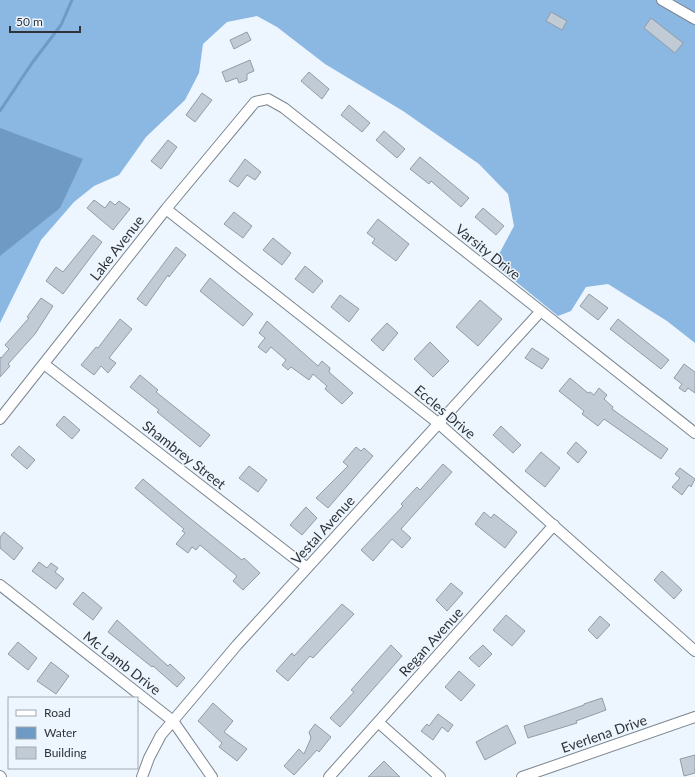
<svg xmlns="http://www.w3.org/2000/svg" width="695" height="777" font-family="Lato,sans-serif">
<rect width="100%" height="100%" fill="#edf6ff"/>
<path fill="#8bb7e3" d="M0 0H695V343L667 321 608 284 586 287 571 311 558 316 499 268 498 256 514 226 508 194 479 164 403 111 325 64 277 27 257 16 227 22 203 44 199 73 185 100 146 137 119 175 94 186 74 202 41 240 0 323Z"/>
<path fill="#6e9ac4" d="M0 128 83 159 60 208 0 256Z"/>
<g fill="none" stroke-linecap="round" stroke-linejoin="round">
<path stroke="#6e9ac4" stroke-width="3" d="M0 111 32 63 61 25 72 0"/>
</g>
<path fill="#c0cbd6" stroke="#929ca7" d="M551 12 567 21 562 30 546 21Z
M651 18 683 43 675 53 644 28Z
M247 32 251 40 234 49 230 40Z
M250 60 254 71 247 74V80L239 83 237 78 226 82 222 72Z
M309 72 329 89 322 99 301 81Z
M202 93 212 100 195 122 186 115Z
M349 105 370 123 362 132 341 115Z
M384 131 405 149 397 158 376 140Z
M168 140 177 147 161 169 151 161Z
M420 157 469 198 461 207 431 181 429 184 410 169Z
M245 159 261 172 255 180 247 175 238 187 229 181Z
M94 200 105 208 110 201 115 205 119 201 130 209 113 230 87 208Z
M483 208 504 226 496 235 475 217Z
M234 212 252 226 243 238 224 224Z
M378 219 409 244 396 261 372 243 375 239 367 233Z
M93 235 102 242 63 294 46 281 56 267 63 272Z
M273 238 291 253 282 265 263 250Z
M176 247 186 255 169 277 168 275 146 306 137 299Z
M305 266 323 281 313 293 295 279Z
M210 278 253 314 243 326 200 291Z
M589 294 608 308 598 320 580 306Z
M340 295 359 309 349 322 331 307Z
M41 298 53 306 35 334 8 364 10 366 0 377V357L1 358 9 349 5 345 29 318 27 317Z
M480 300 502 319 478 346 456 327Z
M120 319 132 329 109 358 116 363 108 373 101 366 94 375 81 365 96 347 98 348Z
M618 319 669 360 661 369 610 329Z
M267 321 318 366 322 361 330 368 329 372 353 393 342 404 325 389 327 386 313 374 309 380 291 367 288 370 282 365 286 360 271 347 266 353 258 347 265 338 259 333Z
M387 323 398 333 383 351 371 340Z
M430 342 449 361 433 377 414 359Z
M532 348 549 359 542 369 525 358Z
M684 364 695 372V393L688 388 685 392 679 388 682 384 674 378Z
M140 375 158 390 156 392 210 435 200 447 157 412 159 410 130 387Z
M570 378 588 393 590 392 594 395 599 388 607 395 604 399 613 407 612 409 668 449 661 459 604 419 598 426 582 414 584 411 559 391Z
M64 416 80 430 72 439 56 425Z
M501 426 521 445 513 453 493 435Z
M576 442 587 452 578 463 567 453Z
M19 446 35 460 27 469 11 455Z
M356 447 361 451 364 448 373 456 328 508 316 498 348 466 343 462Z
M541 452 560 468 545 487 525 471Z
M443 464 452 472 401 529 411 538 402 548 392 539 373 561 361 550 403 506 401 504 417 487 420 490Z
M249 466 267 480 258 492 239 478Z
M680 468 695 479 691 487 689 485 682 495 672 487 680 478 675 474Z
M143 479 186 515 242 560 244 558 260 573 243 590 233 581 237 576 200 545 196 550 192 547 188 553 176 544 185 533 182 531 184 529 135 488Z
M306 507 317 518 302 535 290 525Z
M484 512 491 518 494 514 517 532 505 548 475 524Z
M4 532 23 548 14 560 0 548V537Z
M39 562 47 568 51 563 58 568 55 572 64 579 56 589 32 571Z
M662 571 682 590 674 599 654 580Z
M451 583 463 593 447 611 436 600Z
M83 592 102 608 93 620 73 604Z
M342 604 354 614 313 658 310 656 288 681 276 671 292 653 294 656Z
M506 615 525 631 512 646 493 630Z
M600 616 610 625 597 639 588 630Z
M117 620 168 666 170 664 185 678 177 687 153 666 152 667 108 632Z
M18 642 37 658 28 670 8 654Z
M391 645 402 656 340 727 330 718 354 692 351 690Z
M483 645 492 654 479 667 469 658Z
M51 662 69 676 56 694 37 681Z
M459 671 475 685 461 701 445 687Z
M602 698 606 710 576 721 577 723 528 738 524 726 584 705V704Z
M213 703 233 721 224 732 247 749 237 761 219 747 222 743 198 721Z
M438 714 453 725 448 732 442 727 433 740 421 731 427 724 429 726Z
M315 724 331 737 319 752 317 750 294 775 284 766 299 749 304 754 311 738 309 732Z
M507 725 516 743 485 760 476 742Z
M695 755V773L684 776 680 759Z
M384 761 400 777H368Z"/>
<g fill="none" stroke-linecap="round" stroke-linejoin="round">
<g stroke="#7c8690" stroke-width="12">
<path id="minor" d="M662 0 695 19
M166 209 438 423 695 651
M44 364 307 568
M0 419 166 209 255 102 268 99 284 108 695 433
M0 585 173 721 212 777
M378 722 440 777
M0 776 1 777
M142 777 149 758 161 735 237 645 540 312
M329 777 554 525
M522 777 695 717"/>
</g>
<use href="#minor" stroke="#fff" stroke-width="10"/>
</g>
<g text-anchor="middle" stroke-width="3" stroke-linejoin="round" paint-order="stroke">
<g font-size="14" fill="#2f3337" stroke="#edf6ff">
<text transform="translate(117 248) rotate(-52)" y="5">Lake Avenue</text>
<text transform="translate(488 252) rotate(39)" y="5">Varsity Drive</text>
<text transform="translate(445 412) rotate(40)" y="5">Eccles Drive</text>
<text transform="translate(184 455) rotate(38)" y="5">Shambrey Street</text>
<text transform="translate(323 530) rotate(-48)" y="5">Vestal Avenue</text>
<text transform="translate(431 642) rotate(-48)" y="5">Regan Avenue</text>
<text transform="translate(122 663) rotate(38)" y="5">Mc Lamb Drive</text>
<text transform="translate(604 734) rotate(-19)" y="5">Everlena Drive</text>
</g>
</g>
<rect x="8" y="697" width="130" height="72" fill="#edf6ff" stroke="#a1a8af"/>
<rect x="16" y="710" width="20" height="6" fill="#ffffff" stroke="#a1a8af"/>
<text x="44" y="717" font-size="12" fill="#2f3337">Road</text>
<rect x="16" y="727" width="20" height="12" fill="#6e9ac4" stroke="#a1a8af"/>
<text x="44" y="737" font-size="12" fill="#2f3337">Water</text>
<rect x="16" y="747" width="20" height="12" fill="#c0cbd6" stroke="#a1a8af"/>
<text x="44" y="757" font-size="12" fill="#2f3337">Building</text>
<path d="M10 26v6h70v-6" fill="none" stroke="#2f3337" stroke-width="2"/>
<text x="16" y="26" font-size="12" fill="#2f3337" stroke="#edf6ff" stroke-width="3" paint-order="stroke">50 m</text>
</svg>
